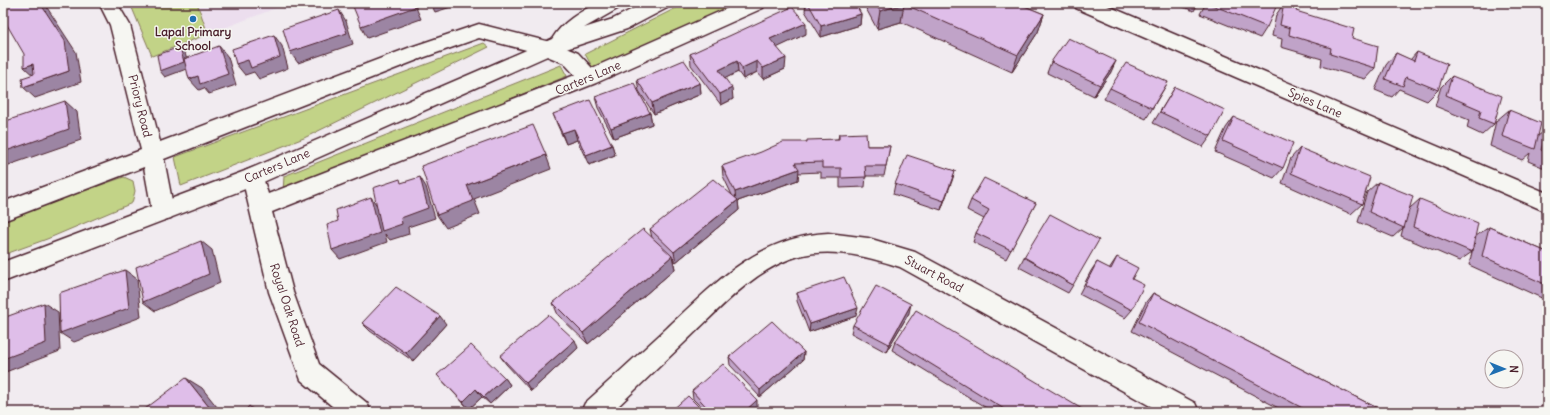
<svg xmlns="http://www.w3.org/2000/svg" width="1550" height="415" font-family="Delius,sans-serif">
<rect width="100%" height="100%" fill="#f1ebf0"/>
<filter id="ink" filterUnits="userSpaceOnUse"><feTurbulence type="fractalNoise" baseFrequency=".025" numOctaves="2"/><feDisplacementMap in="SourceGraphic" scale="8" xChannelSelector="R" yChannelSelector="G"/><feConvolveMatrix kernelMatrix="1 2 1 2 8 2 1 2 1" color-interpolation-filters="sRGB"/></filter>
<g filter="url(#ink)">
<path fill="#ecdeee" d="M130 3H289L152 56Z"/>
<path fill="#c2d387" stroke="#867959" d="M130 3H197L208 34 152 56Z
M686 3H738L594 70 585 54Z
M484 43 489 47 304 138 181 186 175 157Z
M561 65 567 76 283 192 284 176Z
M124 177 133 181 135 191 132 203 47 239 3 255V219Z"/>
<g fill="none" stroke-linecap="round" stroke-linejoin="round">
<g stroke="#4a1f2b" stroke-width="3">
<path id="minor" d="M99 3H117L130 25 160 142 411 47 479 24 554 43 578 53 592 68 739 3H765L763 8 596 83 272 212 293 292 319 364 367 403 371 412H339L301 380 298 372 269 292 242 177 245 171 253 168 261 171 268 194 575 75 564 63 542 54 479 38 425 57 164 159 174 211 171 218 163 220 155 218 152 211 144 167 3 221V202L141 150 110 25Z
M828 233 868 238 915 252 1195 403 1199 412H1161L900 267C869 257 833 247 799 256 753 269 718 311 684 343 660 366 636 389 612 412H581L585 403 595 394C619 372 643 350 667 328 715 283 758 237 828 233Z"/>
</g>
<g stroke="#4a1f2b" stroke-width="3">
<path id="tertiary" d="M597 3H621L619 8 584 28 613 19 644 3H669L667 8 627 29 554 53 261 183 3 282V262L245 171 552 39C562 22 580 12 597 3Z"/>
</g>
<g stroke="#4a1f2b" stroke-width="3">
<path id="secondary" d="M1074 3H1101L1547 193V212L1076 8Z"/>
</g>
<use href="#minor" fill="#f6f6f2" fill-rule="evenodd"/>
<use href="#tertiary" fill="#f6f6f2" fill-rule="evenodd"/>
<use href="#secondary" fill="#f6f6f2" fill-rule="evenodd"/>
</g>
<path fill="#c0a3c8" stroke="#4a1f2b" d="M806 3H855L861 14 860 25 821 37 805 11Z
M863 3H1017L1044 14 1038 32 1012 72 901 22 877 29Z
M1172 3H1198L1194 11Z
M1206 3H1265L1267 27 1260 38 1200 14Z
M1284 3 1296 11 1352 38 1375 68 1365 79 1321 66 1322 59 1281 47 1282 39 1272 36 1276 15Z
M806 34 777 47 785 69 763 79 757 72 743 79 738 72 725 78 733 99 721 105 691 65 690 54Z
M1417 52 1438 90 1427 101 1399 89 1392 97 1375 90 1386 65 1396 53 1410 60Z
M1051 62 1111 72 1094 96 1047 73Z
M1452 76 1494 124 1482 135 1467 128 1469 120 1435 106 1441 87Z
M637 80 700 83 701 94 654 114 639 91Z
M1168 82 1146 119 1104 99 1110 88Z
M1175 87 1211 136 1203 147 1153 123Z
M595 97 650 113 652 124 614 138 598 108Z
M1509 110 1538 136 1547 129V169L1528 161 1530 153 1522 160 1490 146 1496 121Z
M553 114 612 145 615 155 589 165 577 140 566 144 557 124Z
M1234 117 1283 168 1274 178 1215 152 1226 128Z
M839 134 867 146H890L884 176H866L865 187 840 188V178H821V172L798 173V180L738 201 739 210 676 262 673 258 675 269 588 344 558 315 553 303 652 238 650 229 732 195 723 176 722 166 806 142 838 139Z
M1300 148 1362 204 1351 214 1282 183 1291 158Z
M955 171 941 210 893 194 895 184Z
M1378 182 1410 208 1420 199 1473 251 1476 236 1489 227 1547 252V299L1546 300 1469 265 1472 252 1459 261 1401 236 1403 228 1393 237 1358 222 1367 192Z
M971 200 1036 203 1006 259 973 242 976 233 984 219 967 210Z
M1024 257 1073 285 1068 293 1019 267Z
M1117 257 1132 279V310L1125 318 1079 294 1091 271 1097 262 1109 269Z
M797 293 856 316 809 332 797 301Z
M1153 293 1385 412H1286L1132 331 1146 302Z
M909 313 886 352 851 333 853 325Z
M362 323 446 324 413 361 370 331Z
M895 342 1087 412H993L892 350Z
M578 348 531 391 506 364 500 356Z
M804 352 803 360 760 397 730 365 729 357Z
M437 375 505 378 510 385 490 404 482 397 469 409Z
M692 391 757 407 752 412H706L693 399Z"/>
<path fill="#9c85a3" stroke="#4a1f2b" d="M40 3H44L76 52 81 82 35 98 23 87 69 71Z
M413 3H414L421 19 367 38 361 26Z
M442 3H464L435 12 432 6Z
M904 4 901 22 877 29 880 11Z
M339 10 346 21 353 44 298 63 290 52Z
M861 14 860 25 821 37V26Z
M1044 14 1038 32 1012 72 1018 55Z
M806 23V34L770 51V39Z
M274 35 282 46 288 68 259 79 254 72 245 75 236 64Z
M219 46 228 57 236 85 209 94 204 88 199 90 189 79 198 76Z
M180 47 185 53 189 68 165 77 160 71Z
M786 58 785 69 763 79V68Z
M737 61 738 72 720 81 719 70Z
M757 61V72L743 79 742 68Z
M1116 61 1111 72 1094 96 1100 85Z
M33 64 36 78 24 67Z
M700 83 701 94 654 114 652 103Z
M732 88 733 99 721 105 720 94Z
M65 101 77 112 81 140 3 167V152Z
M650 113 652 124 614 138 611 128Z
M574 129 577 140 566 144 562 133Z
M612 145 615 155 589 165 586 155Z
M546 155 551 169 474 199 480 214 446 228 437 215 467 185Z
M799 169 798 180 738 201 739 210 676 262 674 252 736 202 735 192Z
M955 171 952 181 941 210 944 201Z
M420 177 426 187 435 218 408 227 409 234 390 240 385 234 387 242 340 259 332 250 371 197 378 207 401 218Z
M201 241 212 250 220 283 155 311 143 302Z
M672 256 675 269 588 344 583 333Z
M125 270 137 279 141 317 74 342 60 333Z
M44 303 58 312 60 351 3 373V359Z
M911 304 909 313 886 352 889 344Z
M858 308 856 316 809 332 810 324Z
M440 316 446 324 413 361 406 353Z
M575 340 578 348 531 391 526 383Z
M804 352 803 360 760 397V390Z
M186 378 202 388 221 412H213Z
M505 378 510 385 490 404 484 397Z
M476 389 482 397 469 409 463 402Z
M757 400V407L752 412H744Z"/>
<path fill="#dfbee9" stroke="#4a1f2b" d="M3 3H40L65 41 69 71 23 87 22 78 34 74 33 64 24 67V54L3 18Z
M354 3H413L415 7 361 26 352 4Z
M431 3H442L432 6Z
M808 3H855L861 14 821 26Z
M875 3H1017L1044 14 1018 55 904 4 880 11Z
M1207 3H1265L1276 7 1267 27Z
M1284 3 1297 7 1296 11 1354 29 1352 38 1378 46 1375 68 1330 54 1331 48 1289 35 1290 28 1280 25Z
M792 7 806 23 770 39 786 58 763 68 757 61 742 68 737 61 719 70 732 88 720 94 690 54Z
M339 10 347 33 290 52 283 29Z
M274 35 280 57 251 68 248 60 236 64 232 49Z
M1068 38 1116 61 1100 85 1051 62Z
M219 46 228 74 200 84 198 76 189 79 184 59Z
M180 47 184 62 160 71 157 55Z
M1417 52 1447 64 1438 90 1406 77 1403 86 1385 79 1396 53 1414 61Z
M684 60 700 83 652 103 637 80Z
M1126 63 1168 82 1152 108 1110 88Z
M1452 76 1502 96 1494 124 1479 118 1481 110 1446 95Z
M634 83 650 113 611 128 595 97Z
M1175 87 1225 110 1211 136 1160 112Z
M590 100 612 145 586 155 574 129 562 133 553 114Z
M65 101 69 129 3 152V122Z
M1509 110 1541 123 1535 149 1502 136Z
M1234 117 1293 143 1283 168 1223 141Z
M533 125 546 155 467 185 473 201 437 215 421 166Z
M1547 129V153L1541 150Z
M866 133 867 146H890L886 166H865L866 177 841 178V168H822V162L795 163 799 169 735 192 722 166 761 152 783 142H807V140L839 139V134Z
M1300 148 1370 177 1362 204 1291 173Z
M907 155 955 171 944 201 895 184Z
M420 177 428 208 401 218 402 224 382 231 373 188 400 179 401 183Z
M984 178 1036 203 1011 250 976 233 989 210 971 200Z
M713 179 738 200 674 252 650 229Z
M1378 182 1413 196 1404 228 1369 212Z
M371 197 380 233 332 250 327 225 338 221 336 210Z
M1420 199 1478 223 1472 252 1413 227Z
M1050 214 1099 240 1073 285 1024 257Z
M1489 227 1547 252V285L1482 256Z
M643 229 672 256 583 333 553 303Z
M201 241 209 274 143 302 136 267Z
M1117 257 1138 268 1132 279 1144 285 1132 310 1085 285 1097 262 1111 269Z
M125 270 129 308 60 333 59 293Z
M844 277 858 308 810 324 797 293Z
M876 286 911 304 889 344 853 325Z
M396 287 440 316 406 353 362 323Z
M1153 293 1385 412H1310L1139 322Z
M44 303 46 343 3 359V318Z
M916 310 1087 412H1009L895 342Z
M548 315 575 340 526 383 500 356Z
M772 321 804 352 760 390 729 357Z
M471 345 505 378 484 397 476 389 463 402 437 375Z
M723 364 757 400 744 412H711L692 391Z
M186 378 213 412H141Z
M688 396 704 412H670Z
M249 406 256 412H244Z"/>
</g>
<circle fill="#1f6fb2" stroke="#f6f6f2" stroke-width="1.5" cx="193" cy="19" r="4"/>
<g text-anchor="middle" stroke-width="3" stroke-linejoin="round" paint-order="stroke">
<g font-size="12" font-weight="bold" fill="#4a1f2b" stroke="#f6f6f2">
<text x="193" y="36">Lapal Primary<tspan x="193" dy="14">School</tspan></text>
</g>
<g font-size="12" fill="#4a1f2b" stroke="#f6f6f2">
<text transform="translate(588 78) rotate(-23)" y="4">Carters Lane</text>
<text transform="translate(1315 103) rotate(23)" y="4">Spies Lane</text>
<text transform="translate(140 106) rotate(76)" y="4">Priory Road</text>
<text transform="translate(277 166) rotate(-23)" y="4">Carters Lane</text>
<text transform="translate(934 274) rotate(28)" y="4">Stuart Road</text>
<text transform="translate(287 305) rotate(72)" y="4">Royal Oak Road</text>
</g>
</g>
<rect width="1550" height="415" fill="none" stroke="#f6f6f2" stroke-width="16"/>
<rect x="8" y="8" width="1534" height="399" fill="none" stroke="#4a1f2b" stroke-width="1.5" filter="url(#ink)"/>
<g transform="translate(1504 369) rotate(91)"><circle r="19" fill="#f6f6f2" stroke="#b1a0a2"/>
<path d="M0-3L7 15L0 10L-7 15Z" fill="#1f6fb2"/>
<text y="-6" font-size="11" font-weight="bold" text-anchor="middle" fill="#4a1f2b">N</text>
</g>
</svg>
